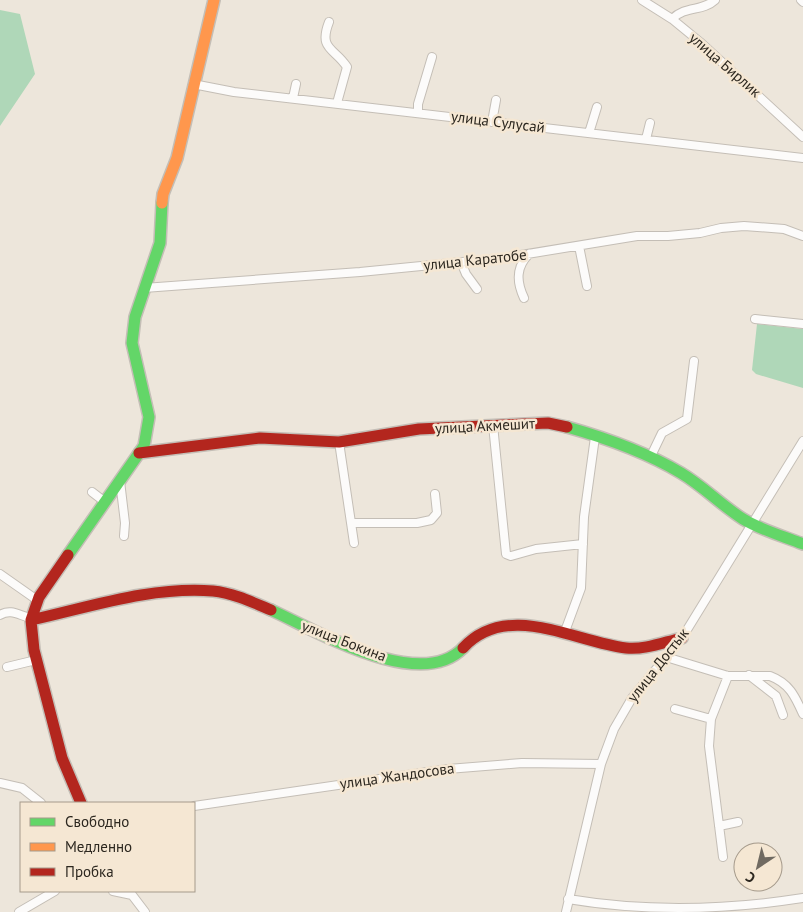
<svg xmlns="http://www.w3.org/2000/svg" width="803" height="912" font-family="'PT Sans',sans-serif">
<rect width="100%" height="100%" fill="#ede6db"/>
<path fill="#afd7b8" d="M0 10 20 14 35 74 0 126Z
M757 324 803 329V388L756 374 752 370Z"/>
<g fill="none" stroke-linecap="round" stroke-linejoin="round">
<g stroke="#c4beb6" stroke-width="10">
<path id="street" d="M642 0 672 19 700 42 803 137
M801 0 803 2
M672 19C686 5 702 12 715 0
M329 22C318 50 335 48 347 67L337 103
M193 84 234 92 803 158
M293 98 296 84
M418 113V104L432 57
M492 122 496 100
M589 133 597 107
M646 139 650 123
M579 246 587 286
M461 262 466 274 477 289
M144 288 360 272 503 258 637 236H668L700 233 721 228 744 226 784 229 803 236
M524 298C516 281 516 267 529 254
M755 319 803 324
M493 425 506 554 511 556 536 549 583 544
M339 442 354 543
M650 458 662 433 687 419 694 361
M120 481 125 523 124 536
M92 492 105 502
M352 523H417L431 520 437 513 435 494
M0 574 37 600
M0 615C11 608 20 616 31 618
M564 634 581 588 584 517 595 437
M666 657 728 676H770C789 683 795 696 803 714
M7 667 36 660
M749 675 776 696 783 715
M675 709 711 719
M0 783 22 788 41 803
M194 806 448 769 522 763 601 764
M719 826 738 822
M723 857 709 746 711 719 728 676
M113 891 132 895
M129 891 145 912
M568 899C646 912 726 910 803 898
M19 912 55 891
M566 912 601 764 614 729 632 698 682 638 803 441"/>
</g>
<g stroke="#c4beb6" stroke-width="14">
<path id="fast" d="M567 427C606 438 646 452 681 473 703 486 721 505 743 519 761 530 783 536 803 544
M68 555 144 446 149 417 132 343 135 317 160 243 162 203
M271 610C315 630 420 693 463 648"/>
</g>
<g stroke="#c4beb6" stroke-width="14">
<path id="slow" d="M162 203 163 194 177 158 214 0"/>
</g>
<g stroke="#c4beb6" stroke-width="14">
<path id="jam" d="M139 453 260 438 339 442 419 429 548 423 567 427
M68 555 39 597 31 620 34 650 62 758 81 803
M31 620C90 607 152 586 213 591 233 593 252 602 271 610
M463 648C507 600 575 642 626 648 645 650 664 642 682 638"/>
</g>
<use href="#street" stroke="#fcfbfa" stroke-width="8"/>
<use href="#fast" stroke="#63d668" stroke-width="11"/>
<use href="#slow" stroke="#ff974d" stroke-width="11"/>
<use href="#jam" stroke="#b3261e" stroke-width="11"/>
</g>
<g text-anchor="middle" stroke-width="5" stroke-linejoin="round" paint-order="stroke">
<g font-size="15" fill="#2c271f" stroke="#f5e7d3">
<text transform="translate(725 65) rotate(41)" y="5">улица Бирлик</text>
<text transform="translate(498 122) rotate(7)" y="5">улица Сулусай</text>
<text transform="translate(475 260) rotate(-6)" y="5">улица Каратобе</text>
<text transform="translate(485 426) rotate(-3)" y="5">улица Акмешит</text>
<text transform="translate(344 641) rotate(21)" y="5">улица Бокина</text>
<text transform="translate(658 665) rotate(-52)" y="5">улица Достык</text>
<text transform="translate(397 776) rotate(-8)" y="5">улица Жандосова</text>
</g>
</g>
<rect x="20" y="802" width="175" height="90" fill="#f5e7d3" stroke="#a59a8b"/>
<rect x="30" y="818" width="25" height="8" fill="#63d668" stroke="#a59a8b"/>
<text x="65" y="827" font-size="15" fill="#2c271f">Свободно</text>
<rect x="30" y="843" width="25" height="8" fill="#ff974d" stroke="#a59a8b"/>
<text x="65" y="852" font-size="15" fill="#2c271f">Медленно</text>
<rect x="30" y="868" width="25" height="8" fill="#b3261e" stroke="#a59a8b"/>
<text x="65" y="877" font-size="15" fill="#2c271f">Пробка</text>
<g transform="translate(758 867) rotate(215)"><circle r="24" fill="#f5e7d3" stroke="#a59a8b"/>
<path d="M0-4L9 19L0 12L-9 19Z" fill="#706a61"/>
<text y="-8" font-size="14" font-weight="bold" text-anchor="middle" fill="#2c271f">С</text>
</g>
</svg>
